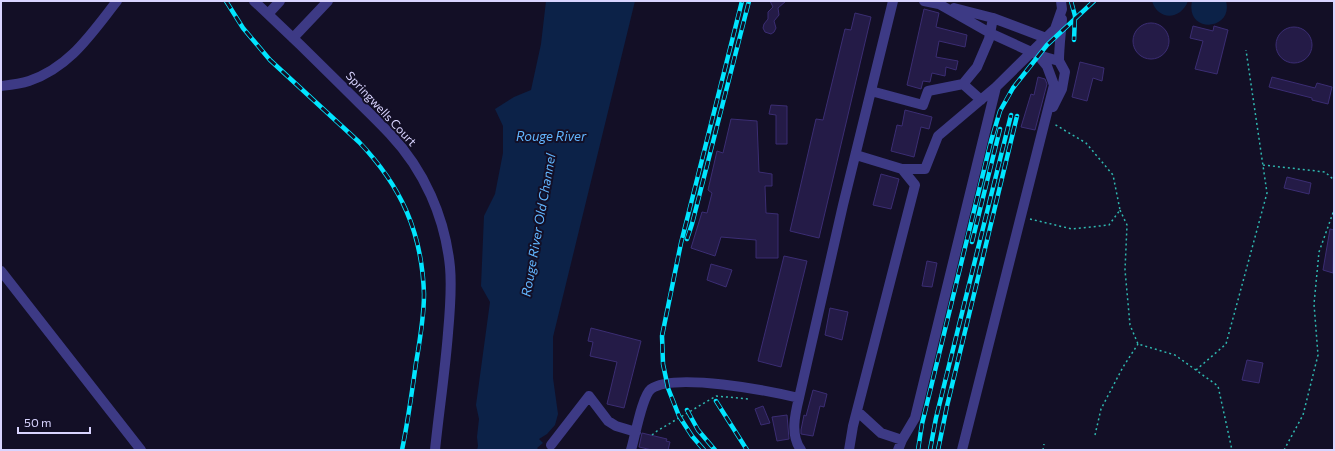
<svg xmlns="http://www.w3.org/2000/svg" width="1335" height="451" font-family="Commissioner,sans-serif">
<rect width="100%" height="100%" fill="#130f26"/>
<path fill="#0c2248" d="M546 1H635L553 337V378L558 414 555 425 547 434 539 439 543 443 537 448 539 450H477L478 446 477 437 479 419 476 405 490 302 481 286 484 216 495 194 503 153V126L495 109 514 97 531 90 541 44Z
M1152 1H1188C1181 20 1158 21 1152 1Z
M1192 1H1226C1234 31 1185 34 1192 1Z"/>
<path fill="#241b47" stroke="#3b2d73" d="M770 1H786L778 8 779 15 774 21 776 28 774 32 771 34 765 32 763 28 764 24 768 19V12L773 7Z
M924 9 939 13 936 27 967 35 965 47 939 41 936 57 958 61 956 70 946 67 945 76 932 73 930 82 923 81 921 89 907 85Z
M855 13 871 17 819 238 790 231 816 119 823 120 845 29 851 30Z
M1133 41a18 18 0 1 1 36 0a18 18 0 1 1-36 0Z
M1193 26 1213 31 1214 26 1228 30 1217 74 1195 69 1203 41 1190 38Z
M1276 45a18 18 0 1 1 36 0a18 18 0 1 1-36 0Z
M1080 62 1104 68 1102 81 1093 78 1087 101 1072 97Z
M1038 77 1045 79 1047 84 1035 130 1021 127 1031 94 1034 95Z
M1272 77 1315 88 1317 83 1332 87 1328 104 1312 100V98L1269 87Z
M771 105 787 106V144H776V115L769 114Z
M905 110 932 117 929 129 921 127 914 157 891 151 897 125 902 126Z
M731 119 757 121 759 172 772 174V186H765L766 213 778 214V258H756V240L721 237 715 256 691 248 702 212 707 213 712 193 708 190 717 151 723 153Z
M881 174 899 179 891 209 873 205Z
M1287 177 1311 183 1309 194 1284 188Z
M1330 229 1334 230 1333 273 1323 270Z
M784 256 807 261 781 367 758 361Z
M927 261 937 263 932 287 922 286Z
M711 264 732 270 726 287 707 280Z
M830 308 848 312 842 340 825 335Z
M591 328 641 341 624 408 607 404 617 362 590 356 593 342 588 341Z
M1247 360 1263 363 1259 383 1242 380Z
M813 390 827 394 824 407 820 406 813 436 801 434V430L804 415 806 416Z
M763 406 770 423 761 425 755 409Z
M787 415 789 439 777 441 772 417Z
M642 433 667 439 666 441 670 442 668 450H652L639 447Z"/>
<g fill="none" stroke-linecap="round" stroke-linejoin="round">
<path stroke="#2fb8b0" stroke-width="1.5" stroke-dasharray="2 3" stroke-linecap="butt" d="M1263 165 1325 172 1334 180
M1120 210 1127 225 1125 270 1130 325 1138 344 1175 355 1218 386 1232 450
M1030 219 1072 229 1109 225 1120 210 1113 175 1086 143 1054 124
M1196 370 1226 344 1267 193 1246 50
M652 435 657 431 716 396 749 399
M1095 435 1101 409 1123 367 1138 344
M648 450V449
M1043 450 1044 444
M1284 450 1303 415 1318 355 1314 304 1319 252 1334 210"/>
<path stroke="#3d3a85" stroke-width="10" d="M254 1C284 29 314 58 343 87 359 103 375 118 390 134 424 170 445 217 450 267 452 289 450 311 448 333 445 372 439 411 435 450
M924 1 939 4 990 33 1038 55 1047 66 1054 85 962 450
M954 8 993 18
M268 14 280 1
M293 38 328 1
M1038 55 1059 61 1065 72 1062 89 1053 107
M1059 61C1059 47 1061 33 1062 19
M963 84 977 67 989 39 993 18 1046 38
M1 86C10 85 20 84 29 81 70 67 91 34 117 1
M871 91 923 105 928 91 963 84 981 100
M902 169H925L938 136 996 87 1055 29 1062 9 1061 1
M1 271 141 450
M799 398C795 414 790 435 801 450
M857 411 881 433 902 440 915 418 996 87
M551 445 589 396 608 421 616 426 636 432
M631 450C635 437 642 396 651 389 674 372 770 391 799 398L843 205 893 1
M849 450 853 426 915 185 902 169 856 155
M898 450 902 440"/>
<g stroke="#00e5ff" stroke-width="4.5">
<path id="rail" d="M226 1 243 28 270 60 359 142C401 186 422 232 424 294 424 317 420 340 416 363 412 392 408 421 402 450
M1071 1 1075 16 1074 40
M687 239 692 224 749 1
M972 242 1000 129
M716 401 747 450
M687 410 698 430 715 450
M704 450 692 436 679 416 668 388 663 364 662 336 681 243 742 1
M918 450 922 424 991 141 1000 111 1013 88 1047 45 1094 1
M930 450 936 418 1011 115
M938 450 947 406 1017 116"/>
</g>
<use href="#rail" stroke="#130f26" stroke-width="3" stroke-dasharray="9" stroke-linecap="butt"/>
</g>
<g text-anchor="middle" stroke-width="4" stroke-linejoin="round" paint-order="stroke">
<g font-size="12" fill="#d9d4ff" stroke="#130f26">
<text transform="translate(381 109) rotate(47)" y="4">Springwells Court</text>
</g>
<g font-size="13" font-style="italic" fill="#62b6ff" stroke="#130f26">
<text x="551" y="141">Rouge River</text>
<text transform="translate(538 225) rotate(-80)" y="5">Rouge River Old Channel</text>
</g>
</g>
<rect width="1335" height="451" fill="none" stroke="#d9d4ff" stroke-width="4"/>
<path d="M18 427v6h72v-6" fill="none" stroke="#d9d4ff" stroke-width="2"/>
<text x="24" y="427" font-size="12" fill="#d9d4ff" stroke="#130f26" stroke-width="3" paint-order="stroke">50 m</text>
</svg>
